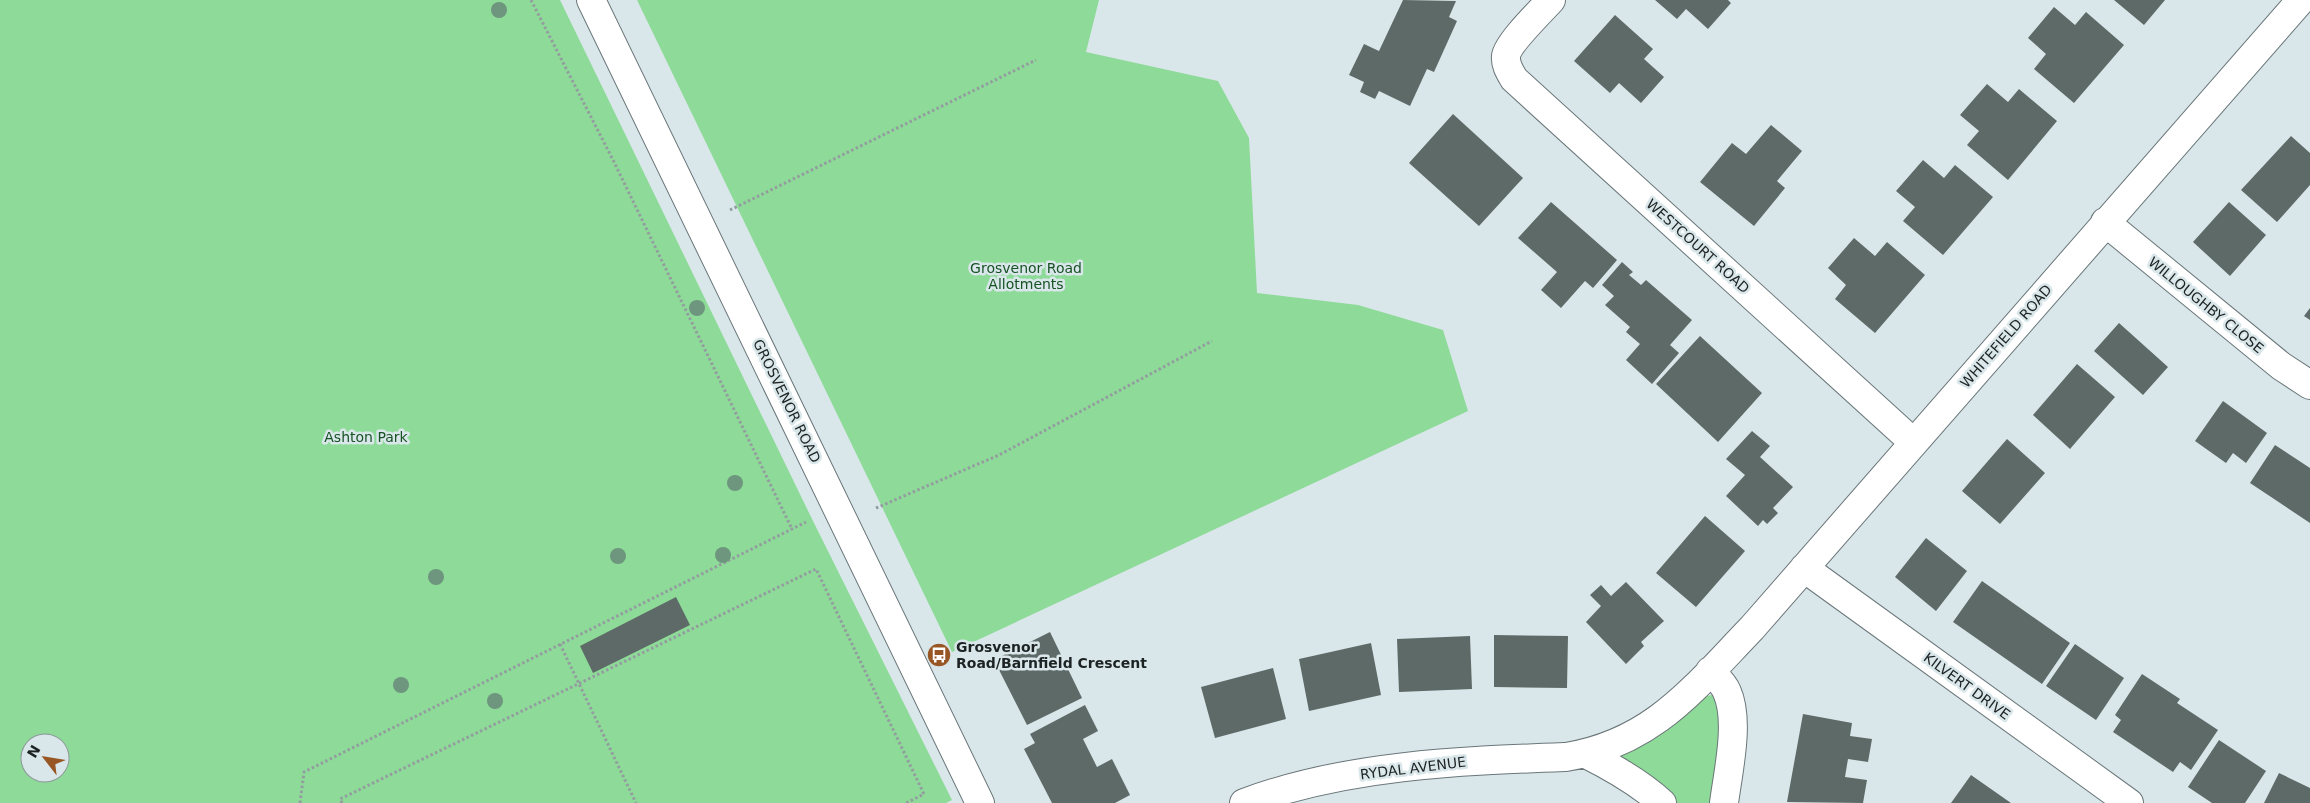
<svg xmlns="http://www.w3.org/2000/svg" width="2310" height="803" font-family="'DejaVu Sans',sans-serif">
<rect width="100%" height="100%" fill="#d9e7ea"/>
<path fill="#8eda98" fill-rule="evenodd" d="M0 0H560L812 519 952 800 946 803H0ZM30 743H60V773H30Z
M637 0H1099L1086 52 1218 81 1249 138 1257 293 1358 305 1443 330 1468 411 952 652Z
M1727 691 1724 803H1662L1626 777 1614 745 1680 703Z"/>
<path fill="#5e6a67" d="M1403 0 1456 1 1449 17 1457 21 1434 72 1427 69 1410 106 1379 91 1375 99 1360 92 1364 82 1349 75 1364 44 1379 51Z
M1655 0H1728L1731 3 1708 29 1686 9 1677 19Z
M2114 0H2165L2144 25Z
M2054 7 2075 25 2086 12 2124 45 2074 103 2034 69 2046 54 2028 38Z
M1615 15 1653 49 1644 59 1664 77 1641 103 1619 83 1610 93 1574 61Z
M1987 84 2008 102 2019 89 2057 121 2008 180 1967 145 1979 131 1960 115Z
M1453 114 1523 178 1479 226 1409 163Z
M1771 125 1802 151 1777 181 1785 188 1754 226 1700 182 1732 143 1746 154Z
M2291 136 2310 153V185L2277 222 2241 190Z
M1923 160 1944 178 1955 165 1993 197 1943 255 1903 221 1915 207 1896 191Z
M1551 202 1617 260 1593 288 1585 281 1561 308 1541 290 1557 272 1518 238Z
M2229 202 2266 235 2230 276 2193 242Z
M1854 238 1875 256 1887 242 1925 275 1875 333 1835 299 1846 285 1828 268Z
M1622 262 1633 272 1629 275 1641 285 1646 280 1692 320 1670 345 1679 353 1652 384 1626 360 1640 344 1626 332 1630 327 1605 305 1614 296 1602 285Z
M2310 308V320L2304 316Z
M2119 323 2168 367 2143 395 2094 351Z
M1700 336 1762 393 1718 442 1656 384Z
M2077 364 2115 397 2070 449 2033 415Z
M2223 401 2267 433 2246 463 2233 453 2226 463 2195 441Z
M1752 431 1770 446 1760 457 1793 487 1773 508 1778 513 1767 524 1763 520 1758 526 1726 496 1745 475 1726 459Z
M2007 439 2045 473 2000 524 1962 491Z
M2275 445 2310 468V523L2250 483Z
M1705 516 1745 551 1696 607 1656 573Z
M1926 538 1967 571 1936 611 1895 577Z
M1982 581 2070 643 2042 684 1953 622Z
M1626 582 1664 621 1641 642 1644 646 1626 664 1586 622 1601 606 1590 595 1601 585 1611 596Z
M676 597 690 625 593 673 580 646Z
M1050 632 1082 698 1027 725 994 660Z
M1494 635 1568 636 1567 688 1494 687Z
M1470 636 1472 689 1399 692 1397 639Z
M1371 643 1381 695 1309 711 1299 659Z
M2075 644 2124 678 2096 720 2046 686Z
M1273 668 1286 719 1215 738 1201 687Z
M2142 674 2180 699 2177 703 2218 730 2191 770 2180 762 2173 772 2113 732 2121 720 2115 715Z
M1085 705 1098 731 1083 739 1097 767 1112 759 1130 795 1115 803H1052L1024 749 1035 743 1030 734Z
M1803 714 1852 723 1850 736 1872 739 1868 762 1848 759 1845 777 1867 780 1863 803 1787 802Z
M2219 740 2266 771 2245 803H2212L2188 787Z
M2279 773 2310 788V803H2264Z
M1971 775 2011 803H1951Z"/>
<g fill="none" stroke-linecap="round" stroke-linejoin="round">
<g stroke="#6a7679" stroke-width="30">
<path id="street" d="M1551 0C1541 11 1508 43 1506 56 1505 65 1510 72 1514 79L1913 442
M2105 222 2281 366 2310 385
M1804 568 2129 803
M1710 671C1716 677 1724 684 1727 692 1740 721 1728 772 1724 803
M1586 754C1612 767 1640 783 1662 803
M1244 803C1346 765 1458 761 1566 757 1653 743 1694 688 1752 628L2301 0"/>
</g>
<g stroke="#6a7679" stroke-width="30">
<path id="secondary" d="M591 0 980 803"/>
</g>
<path stroke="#939d9f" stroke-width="3" stroke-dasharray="2.5 2.5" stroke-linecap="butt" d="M531 0 613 160 792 529
M730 210 1036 60
M876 508 999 455 1212 341
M560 644 636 803
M300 803 304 772 806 522
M342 803 340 799 816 569 924 794 906 803"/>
<use href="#street" stroke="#fff" stroke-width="28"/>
<use href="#secondary" stroke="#fff" stroke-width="28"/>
</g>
<g fill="#6e957d">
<circle cx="499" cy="10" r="8"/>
<circle cx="697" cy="308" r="8"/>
<circle cx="735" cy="483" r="8"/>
<circle cx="723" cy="555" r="8"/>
<circle cx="618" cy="556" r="8"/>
<circle cx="436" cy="577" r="8"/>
<circle cx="401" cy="685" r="8"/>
<circle cx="495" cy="701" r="8"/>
</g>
<defs>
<g id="bus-disc" transform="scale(1.25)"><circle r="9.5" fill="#985624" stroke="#d9e7ea"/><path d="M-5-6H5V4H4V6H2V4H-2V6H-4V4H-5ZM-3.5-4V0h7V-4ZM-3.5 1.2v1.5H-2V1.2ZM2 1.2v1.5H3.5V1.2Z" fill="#fff"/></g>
</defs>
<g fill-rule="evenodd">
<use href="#bus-disc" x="939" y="655"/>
</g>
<g text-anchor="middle" stroke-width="5" stroke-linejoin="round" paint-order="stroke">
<g font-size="14" fill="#1d2223" stroke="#d9e7ea">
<text transform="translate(1698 246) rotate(42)" y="5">WESTCOURT ROAD</text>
<text transform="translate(2206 305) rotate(39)" y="5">WILLOUGHBY CLOSE</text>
<text transform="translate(2006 336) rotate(-49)" y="5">WHITEFIELD ROAD</text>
<text transform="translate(787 401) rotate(64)" y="5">GROSVENOR ROAD</text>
<text transform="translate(1967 686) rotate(36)" y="5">KILVERT DRIVE</text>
<text transform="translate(1413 768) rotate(-7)" y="5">RYDAL AVENUE</text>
</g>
<g font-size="14" fill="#175224" stroke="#d9e7ea">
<text x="1026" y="273">Grosvenor Road<tspan x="1026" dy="16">Allotments</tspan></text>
<text x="366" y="442">Ashton Park</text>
</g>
<g font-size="14" font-weight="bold" fill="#1d2223" stroke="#d9e7ea" text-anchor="start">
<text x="956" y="652">Grosvenor<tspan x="956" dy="16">Road/Barnfield Crescent</tspan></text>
</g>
</g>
<g transform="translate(45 758) rotate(301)"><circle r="24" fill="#d9e7ea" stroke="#8e989a"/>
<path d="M0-4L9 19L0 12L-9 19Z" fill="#985624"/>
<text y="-8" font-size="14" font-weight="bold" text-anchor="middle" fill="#1d2223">N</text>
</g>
</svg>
